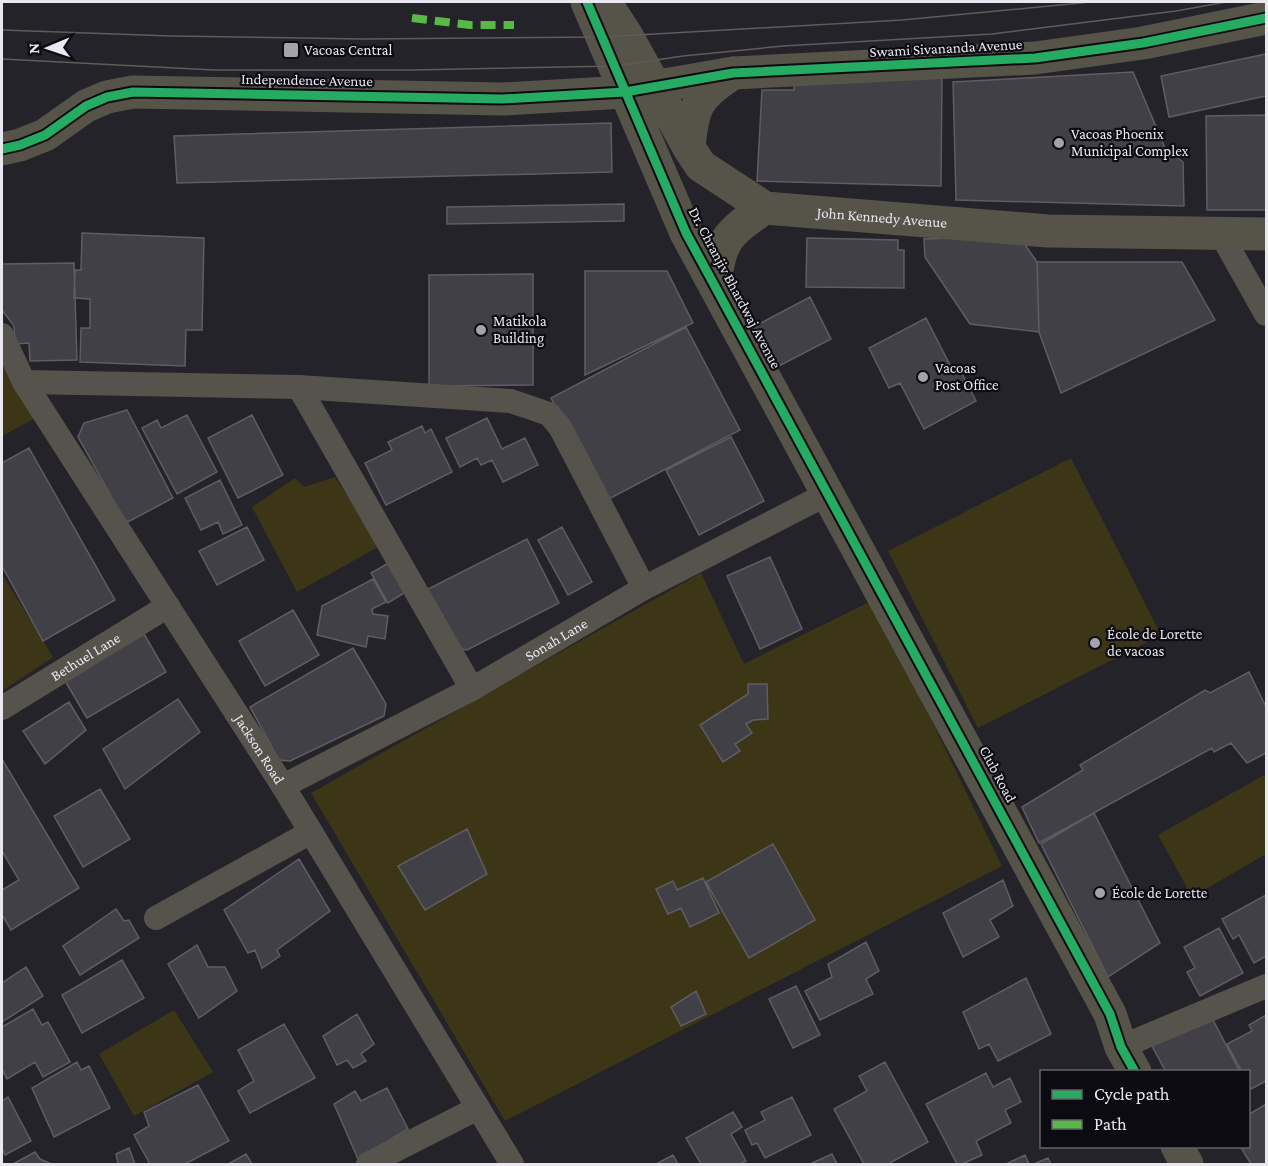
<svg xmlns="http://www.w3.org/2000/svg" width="1268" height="1166" font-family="'Crimson Pro',serif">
<rect width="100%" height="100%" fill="#24232a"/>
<path fill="#3d3616" d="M2 353 39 416 2 436Z
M1071 458 1161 635 978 728 888 551Z
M335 477 380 546 297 592 252 507 295 478 304 487Z
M701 573 744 664 873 600 1002 866 505 1121 311 793Z
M2 574 53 657 2 691Z
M1266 774V854L1192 897 1158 835Z
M174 1010 213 1072 134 1116 99 1054Z"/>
<path fill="#414046" stroke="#5e5d64" stroke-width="1.5" d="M1266 54V96L1169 117 1161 76Z
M1133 72 1165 148 1183 162 1184 206 956 200 953 82Z
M795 74 942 76 941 186 757 181 762 90H794Z
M1266 115V210H1207L1206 116Z
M611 123 612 172 177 183 174 136Z
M624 204V221L447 224V207Z
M82 233 204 238 202 330H186L185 366 80 362 81 328H90V299L74 298 75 270H81Z
M1019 236 1037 262 1039 332 970 324 925 257 924 239Z
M807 238 898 240V250H904V288L806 287Z
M1037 262H1182L1215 320 1061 393 1039 332Z
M74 263 77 360 30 361 29 343 15 344 14 326 2 310V264Z
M585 271H667L693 323 585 375Z
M533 274V385L429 386V275Z
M810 297 831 339 777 367 755 326Z
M926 318 953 371 959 368 976 401 924 429 900 383 889 388 869 348Z
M686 327 740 430 605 501 551 398Z
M127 410 173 498 126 523 78 437 84 423Z
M187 415 217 472 177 494 142 428 157 420 161 428Z
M252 415 283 475 238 498 208 438Z
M487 418 502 449 525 438 538 465 503 482 492 460 481 465 477 458 460 467 446 438Z
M422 426 425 433 431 429 452 472 386 505 365 463 392 450 388 442Z
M731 437 764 501 699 535 666 470Z
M29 448 115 600 43 641 2 566V463Z
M220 480 242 525 223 534 218 522 201 530 185 498Z
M247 527 264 560 217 585 199 551Z
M562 527 592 582 568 595 538 540Z
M527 539 559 603 467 650 455 648 426 590Z
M770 557 802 629 760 649 727 576Z
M392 561 409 590 388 603 371 573Z
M373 579 386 602 372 609 373 614 388 616 385 639 368 636 366 647 317 635 322 606Z
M293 610 319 655 265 686 239 641Z
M144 634 166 672 87 718 65 681Z
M353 648 386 704 384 716 290 761 279 760 250 707Z
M1249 672 1266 707V753L1247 763 1231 743 1214 752 1212 748 1039 843 1022 807 1083 770 1080 765 1205 690 1210 693Z
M748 684H767L768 719 753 720 746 724 752 733 735 744 740 751 723 762 700 725 748 694Z
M178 699 200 732 125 789 103 749Z
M69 702 86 730 45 764 23 731Z
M2 759 79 888 11 930 2 915V890L19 880 2 851Z
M100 789 130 839 83 867 54 816Z
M1094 813 1160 943 1108 977 1041 844Z
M467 829 487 874 425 910 398 866Z
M773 844 815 920 749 958 706 882Z
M299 859 330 911 277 950 280 956 262 968 255 950 248 953 224 910Z
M703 878 719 913 690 927 681 908 668 914 656 889 673 881 677 890Z
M1003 880 1013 906 990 920 999 937 963 957 943 913Z
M1266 895V956L1254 963 1239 935 1233 939 1222 919Z
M116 909 124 921 129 920 139 938 80 975 63 946Z
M1219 928 1243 973 1200 996 1187 972 1195 968 1184 947Z
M866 942 879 971 866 979 873 994 820 1020 805 991 832 977 828 964Z
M197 945 208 967H225L237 991 199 1018 168 964Z
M122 960 144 998 82 1033 62 995Z
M26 967 43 996 2 1022V983Z
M1026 978 1051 1034 998 1061 989 1044 979 1049 963 1012Z
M796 986 820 1035 793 1048 769 999Z
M696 991 706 1014 681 1026 671 1007Z
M33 1009 42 1025 48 1022 70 1062 43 1077 35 1062 7 1079 2 1069V1027Z
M357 1014 374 1044 361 1054 366 1061 353 1068 347 1060 337 1065 323 1036Z
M1210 1014 1240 1072H1166L1152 1046Z
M1266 1015V1081L1251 1089 1248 1084V1072H1242L1227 1044 1252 1031 1249 1025Z
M284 1024 315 1078 250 1113 238 1091 254 1081 238 1050Z
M77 1062 81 1070 89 1066 110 1108 54 1137 32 1088Z
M885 1062 928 1142 888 1164H864L834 1109 867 1091 859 1076Z
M986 1073 993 1087 1010 1078 1021 1102 1005 1110 1011 1123 976 1141 982 1155 962 1164H957L926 1104Z
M198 1085 229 1141 185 1164H150L134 1135 149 1126 144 1112Z
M387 1088 408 1129 358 1159 334 1104 355 1091 361 1101Z
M8 1097 31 1141 5 1155 2 1148V1101Z
M792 1097 811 1135 765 1158 757 1143 752 1145 745 1130 765 1120 761 1112Z
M1266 1104V1164H1251L1240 1146H1248V1115Z
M733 1112 742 1127 731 1134 746 1161 740 1164H701L686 1138Z
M129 1148 135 1164H117L118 1163 116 1154Z
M35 1152 40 1159 51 1164H13Z
M246 1154 252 1164H228Z
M832 1154 837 1164H810Z
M673 1155 678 1164H656Z
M1025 1155 1029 1164H1006Z
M1048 1158 1051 1164H1034Z"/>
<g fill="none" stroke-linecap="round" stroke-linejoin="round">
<g stroke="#55534c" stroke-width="24">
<path d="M1221 234 1266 314"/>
<path id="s1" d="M2 335 24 382 283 786 512 1164"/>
<path d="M24 382 299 387 511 401 549 414 560 427 644 588"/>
<path d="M299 387 472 689"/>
<path id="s2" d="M2 708 168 606"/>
<path id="s3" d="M283 786 472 689 644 588 829 493"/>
<path d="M156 918 311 832"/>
<path d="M1121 1047 1266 986"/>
<path d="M368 1164 478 1108"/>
</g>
<g stroke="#565349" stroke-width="33">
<path d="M587 2 686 233 1110 1014 1121 1047 1135 1072"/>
<path id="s4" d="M605 2 627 36 689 148 701 166 765 208 1048 231 1266 234"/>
<path d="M689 148C693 104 697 98 733 73"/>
<path d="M2 149 20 145 45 135 86 106 107 97 133 92 503 99 625 92 733 73 1035 58 1143 43 1266 18"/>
<path d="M715 286C719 241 728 232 765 208"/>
<path d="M1177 1146 1187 1164"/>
</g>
<path stroke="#5e5c59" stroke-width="1.5" d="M2 30 172 36 363 39 602 37 902 20 1091 2
M2 59 214 70H413L615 66 683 56 783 46 992 34 1176 11 1226 2"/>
<path stroke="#58b947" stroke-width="8" stroke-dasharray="15 8" stroke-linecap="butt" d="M412 18 470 25H514"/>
<g stroke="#0c0b11" stroke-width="13">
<path id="cycleway" d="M587 2 686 233 1110 1014 1121 1047 1135 1072
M2 149 20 145 45 135 86 106 107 97 133 92 503 99 625 92 733 73 1035 58 1143 43 1266 18"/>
</g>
<use href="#cycleway" stroke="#26ab63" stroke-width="9"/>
</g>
<g fill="#a4a2ab" stroke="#0c0b11" stroke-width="2">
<rect x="283" y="42" width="16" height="16" rx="3"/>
<circle cx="1059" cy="143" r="6"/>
<circle cx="481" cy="330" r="6"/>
<circle cx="923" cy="377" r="6"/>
<circle cx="1095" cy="643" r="6"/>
<circle cx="1100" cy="893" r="6"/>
</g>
<g text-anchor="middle" stroke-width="4.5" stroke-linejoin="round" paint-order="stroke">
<g font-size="15" fill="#e9e7f0" stroke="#0c0b11">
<text transform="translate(946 48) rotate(-3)" y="5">Swami Sivananda Avenue</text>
<text transform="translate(307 80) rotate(1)" y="5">Independence Avenue</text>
<text dy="5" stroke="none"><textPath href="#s4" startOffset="384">John Kennedy Avenue</textPath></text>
<text transform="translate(735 288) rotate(62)" y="5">Dr. Chranjiv Bhardwaj Avenue</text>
<text dy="5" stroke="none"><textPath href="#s3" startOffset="310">Sonah Lane</textPath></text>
<text dy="5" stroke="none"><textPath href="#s2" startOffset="98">Bethuel Lane</textPath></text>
<text dy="5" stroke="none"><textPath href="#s1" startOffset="488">Jackson Road</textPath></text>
<text transform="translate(998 774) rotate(62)" y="5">Club Road</text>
</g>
<g font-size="15" fill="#e9e7f0" stroke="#0c0b11" text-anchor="start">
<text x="304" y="55">Vacoas Central</text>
<text x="1071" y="139">Vacoas Phoenix<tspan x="1071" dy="17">Municipal Complex</tspan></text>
<text x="493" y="326">Matikola<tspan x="493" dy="17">Building</tspan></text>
<text x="935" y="373">Vacoas<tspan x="935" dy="17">Post Office</tspan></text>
<text x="1107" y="639">École de Lorette<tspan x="1107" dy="17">de vacoas</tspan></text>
<text x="1112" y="898">École de Lorette</text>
</g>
</g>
<rect width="1268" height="1166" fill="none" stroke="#e9e7f0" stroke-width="6"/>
<rect x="1040" y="1070" width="210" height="78" fill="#0c0b11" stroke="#64636a" stroke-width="1.5"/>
<rect x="1052" y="1090" width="30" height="9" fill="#26ab63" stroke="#64636a" stroke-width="1.5"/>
<text x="1094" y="1100" font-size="18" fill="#e9e7f0">Cycle path</text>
<rect x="1052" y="1120" width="30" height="9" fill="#58b947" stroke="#64636a" stroke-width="1.5"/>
<text x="1094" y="1130" font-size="18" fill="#e9e7f0">Path</text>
<g transform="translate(48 48) rotate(268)" stroke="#0c0b11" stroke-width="4.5" paint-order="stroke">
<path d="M0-4.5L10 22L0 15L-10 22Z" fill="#e9e7f0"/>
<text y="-9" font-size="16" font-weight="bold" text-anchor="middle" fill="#e9e7f0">N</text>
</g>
</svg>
